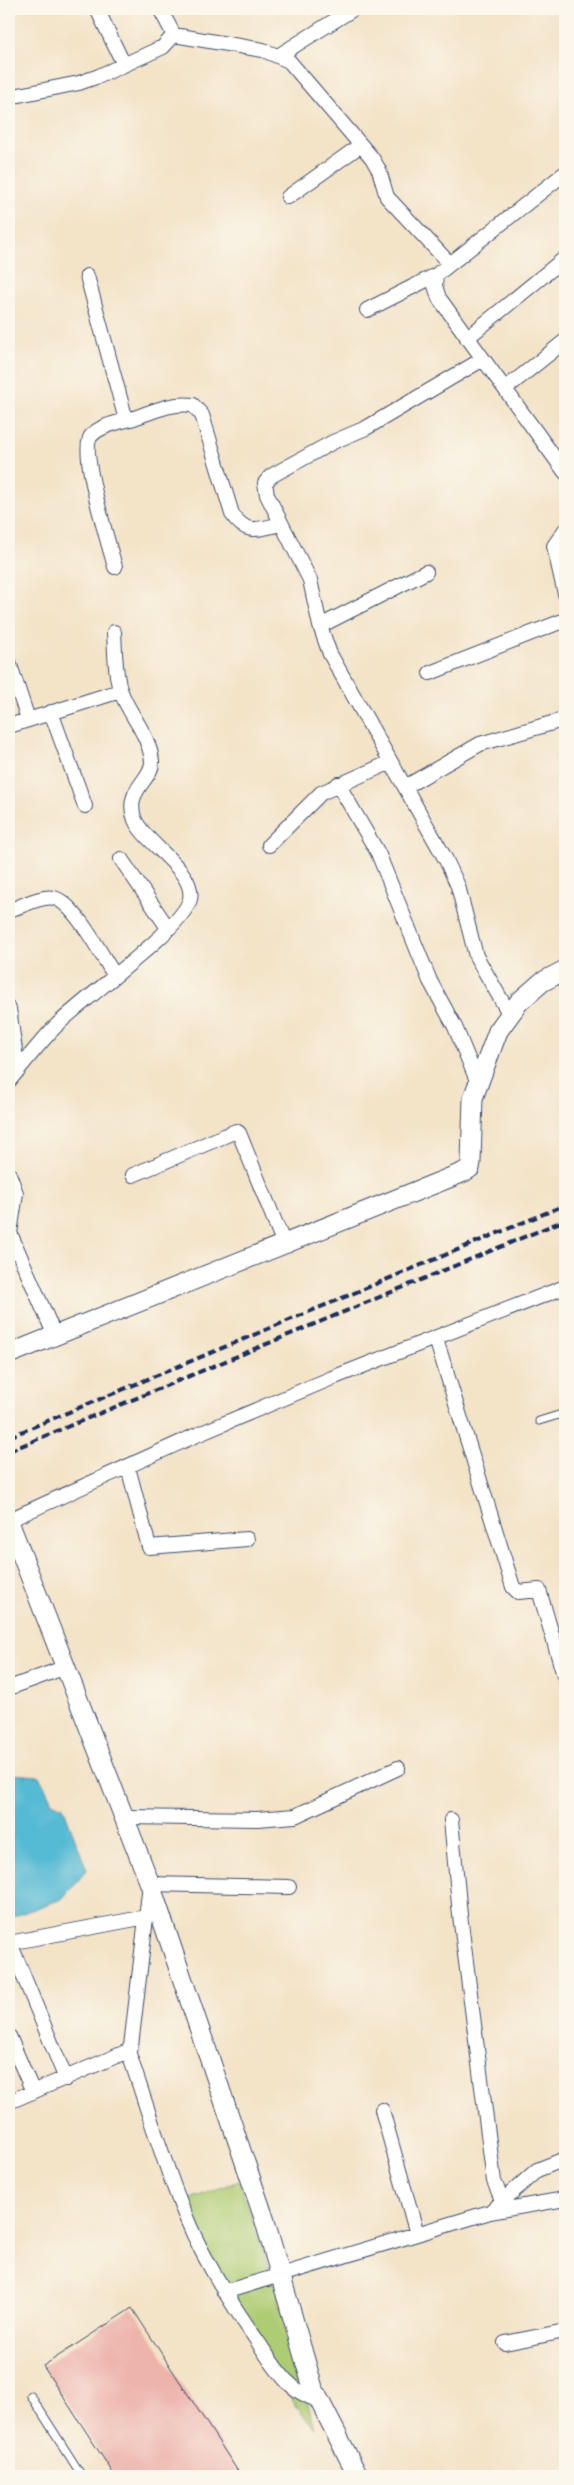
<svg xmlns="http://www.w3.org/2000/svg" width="574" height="2485" font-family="'Playpen Sans',sans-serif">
<rect width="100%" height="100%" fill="#fbf7ec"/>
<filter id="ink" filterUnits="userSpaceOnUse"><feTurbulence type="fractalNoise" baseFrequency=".02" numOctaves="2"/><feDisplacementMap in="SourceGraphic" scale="10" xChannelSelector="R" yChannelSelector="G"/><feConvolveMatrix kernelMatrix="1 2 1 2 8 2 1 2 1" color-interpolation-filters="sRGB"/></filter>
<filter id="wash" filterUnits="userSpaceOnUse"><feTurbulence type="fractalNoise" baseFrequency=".0096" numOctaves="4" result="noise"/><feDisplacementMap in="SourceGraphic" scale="20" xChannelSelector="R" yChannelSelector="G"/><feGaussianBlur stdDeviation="1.12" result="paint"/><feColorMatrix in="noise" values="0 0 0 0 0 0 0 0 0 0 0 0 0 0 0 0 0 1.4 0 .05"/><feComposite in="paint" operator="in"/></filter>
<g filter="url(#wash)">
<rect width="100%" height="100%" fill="#f3e3c7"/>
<path fill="#aecc73" stroke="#647e68" d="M239 2181 281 2305 315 2429 284 2390 180 2203Z"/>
<path fill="#55bad4" stroke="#387499" d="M9 1774 40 1776 52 1802 63 1807 87 1870 62 1899 9 1918Z"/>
<g id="blocks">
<path fill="#edb4ac" d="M132 2308 241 2476H115L43 2366Z"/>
</g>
</g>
<g filter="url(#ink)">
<use href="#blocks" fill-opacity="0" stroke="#3b4a6e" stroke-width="1"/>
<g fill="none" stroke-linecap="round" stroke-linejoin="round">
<g stroke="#3b4a6e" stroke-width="9">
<path id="lane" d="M539 1421 565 1413
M31 2396 82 2476"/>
</g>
<g stroke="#3b4a6e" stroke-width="16">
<path id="street" d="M97 9 124 65
M174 35 263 50 289 61 372 158 379 170 387 197 450 264
M278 56 353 9
M9 97 79 83 99 76 163 47 174 35 160 9
M565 173 450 264 436 275 435 286 439 298 565 472
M288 197 361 145
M87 276 126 420
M367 310 436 275
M467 338 565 258
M483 359 366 428 333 442 271 476 265 483 267 495 310 580 320 626 330 654 446 860 458 886 476 956 510 1015
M505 389 565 341
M565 530 554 546 565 594
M115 567C109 544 79 451 91 436 100 425 121 422 134 418 154 411 172 402 193 405L202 415 232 514C247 536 258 529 281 524
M320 626 426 572
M9 662 28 719
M430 673 565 620
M51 712 85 806
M9 726 120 691
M338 784 378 853 430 981 455 1027 478 1083
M405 787 480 744 559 721
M269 845 321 793 391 762
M121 859 168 928
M9 910C21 907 41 895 54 898 75 903 103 958 115 976
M9 1009 18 1071
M9 1081C23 1064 37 1046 53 1029 78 1002 184 928 190 899 196 871 145 844 135 820 123 790 153 780 152 761 149 734 130 716 121 692 115 677 115 649 114 632
M9 1174 16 1193 10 1233 55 1336
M133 1175 236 1131 239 1133 284 1244
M436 1339 513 1587 518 1592 539 1590 565 1679
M128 1467 149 1547 247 1539
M9 1520 192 1437 332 1378 565 1287
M9 1688 66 1667
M126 1817 257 1819 295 1816 398 1768
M451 1820 460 1915 494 2181 502 2200
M9 1943 146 1917
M10 1943 66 2079
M9 2036 33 2092
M128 2051C147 2106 163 2163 186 2217 204 2261 230 2302 258 2342 274 2366 289 2393 319 2400
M9 2102 128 2051 131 2046 150 1884 289 1887
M382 2110 417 2234
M490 2212 565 2199
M224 2292 490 2212 537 2170 565 2159
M505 2343 565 2331"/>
</g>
<g stroke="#3b4a6e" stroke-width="21">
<path id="secondary" d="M9 1354 464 1172 470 1168 471 1162 473 1098 498 1031 519 1002 542 982 565 970
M9 1522 150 1884 264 2218 313 2388 358 2476"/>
</g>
<use href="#lane" stroke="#fff" stroke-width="7"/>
<use href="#street" stroke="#fff" stroke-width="14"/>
<use href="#secondary" stroke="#fff" stroke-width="19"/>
<path stroke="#1b2f5e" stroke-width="4" stroke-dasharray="8 4" stroke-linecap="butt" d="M9 1437 565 1205
M9 1451 565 1220"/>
</g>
</g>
<rect width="574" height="2485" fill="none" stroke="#fbf7ec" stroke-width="30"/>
</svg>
